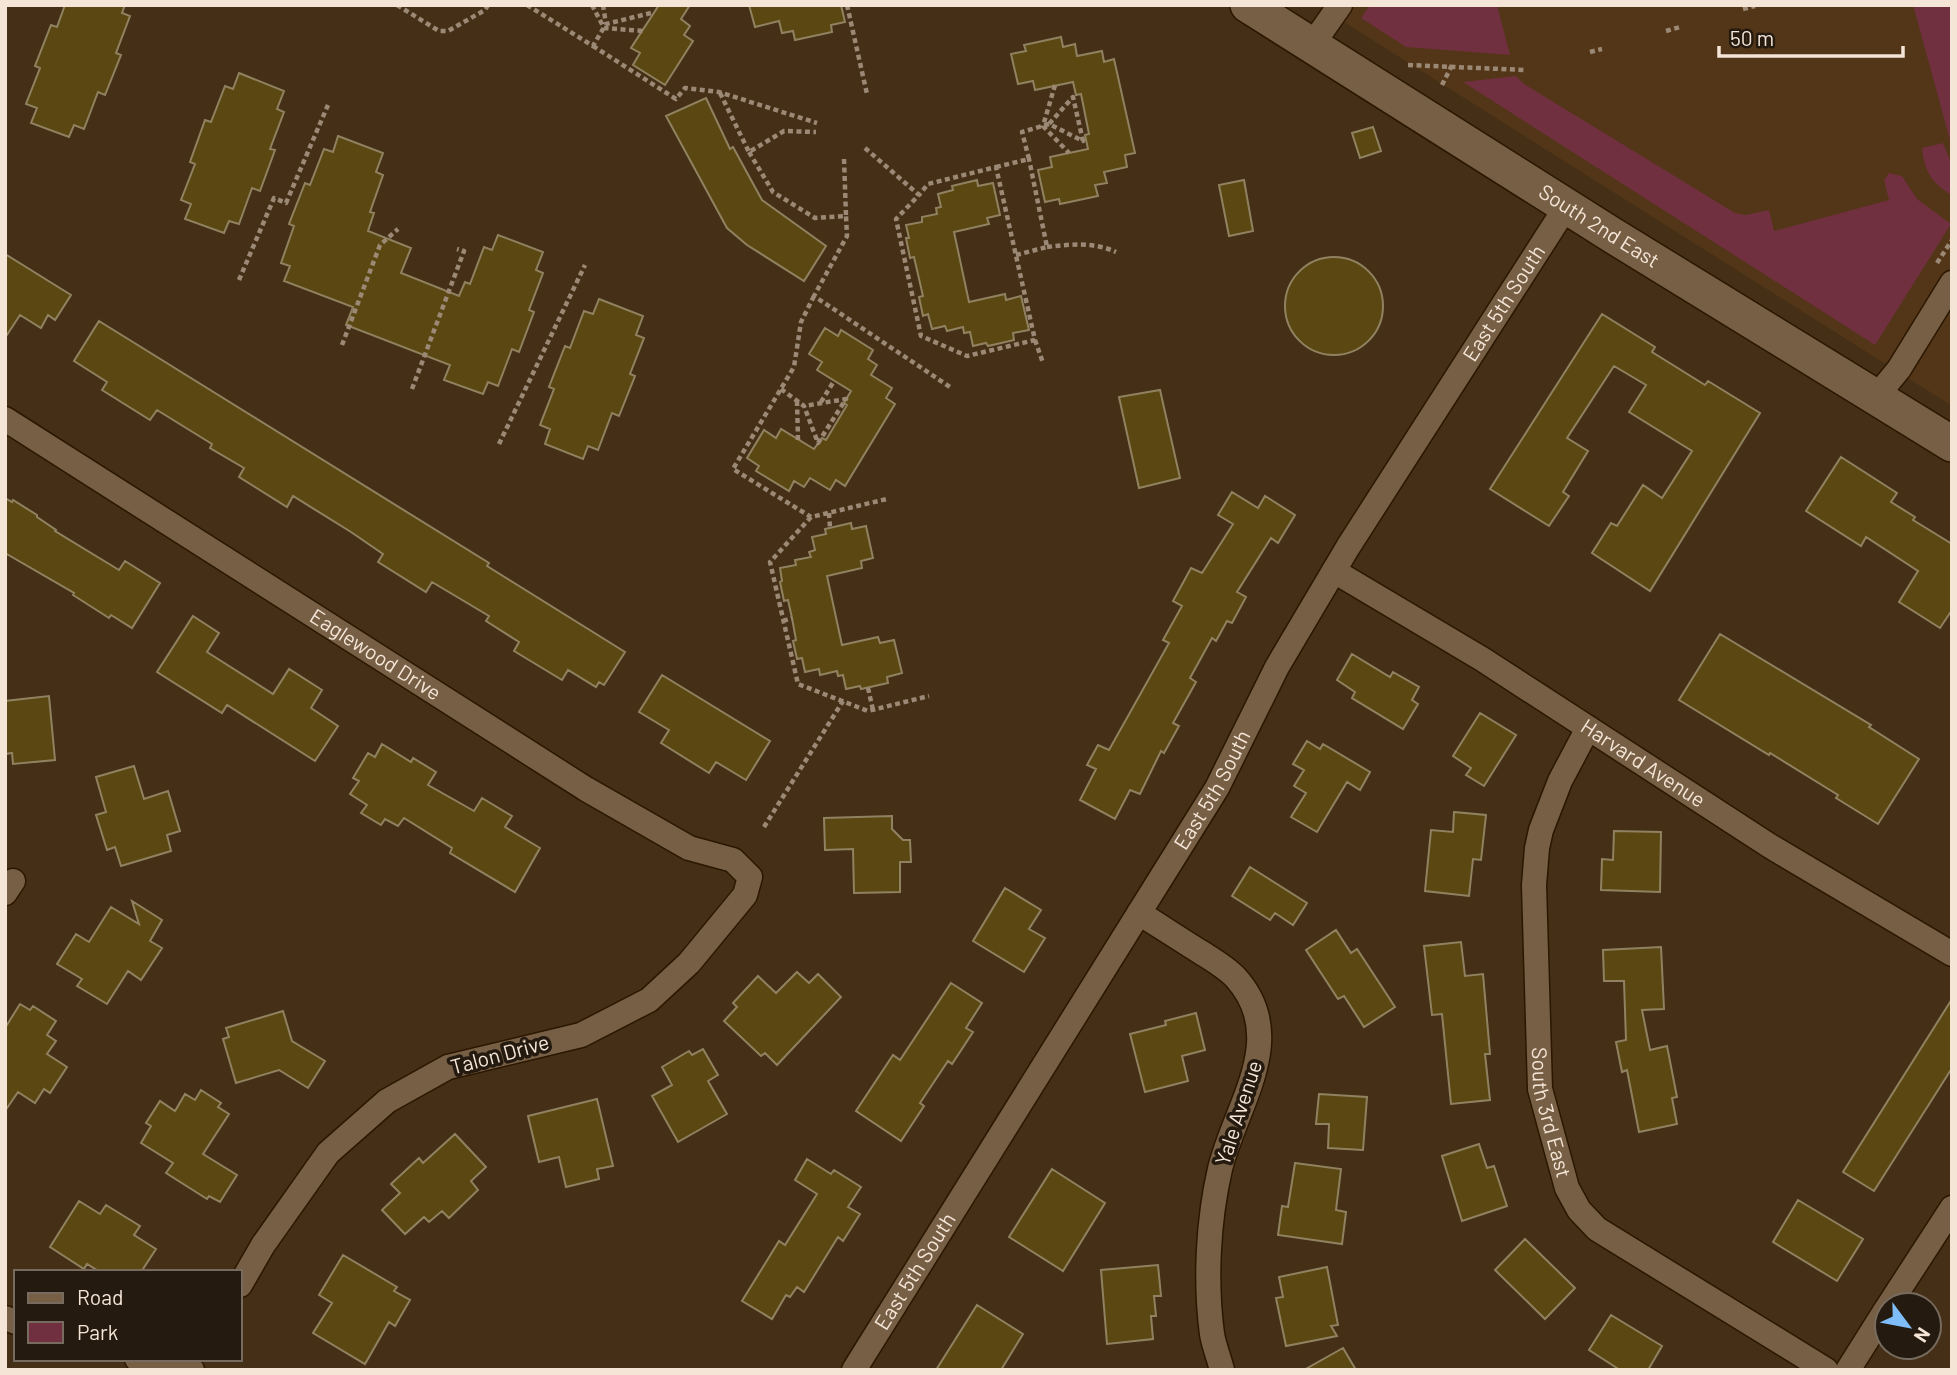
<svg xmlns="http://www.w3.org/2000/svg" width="1957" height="1375" font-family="Barlow,sans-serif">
<rect width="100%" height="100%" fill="#452f16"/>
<path fill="#523617" d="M1317 5H1952V406Z"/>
<path fill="#70303f" d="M1370 5H1497L1510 55 1406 47 1361 18Z
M1913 5H1952V143L1950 140Z
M1516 76 1524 84 1735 213 1746 215 1769 210 1774 231 1889 200 1884 180 1889 173 1902 176 1917 199 1951 224 1875 345 1463 82Z
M1943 143 1952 165V195C1932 184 1924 171 1922 148Z"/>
<path fill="#5b4711" stroke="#908261" stroke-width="2" d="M65 5H125L122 13 130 16 116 53 121 55 105 95 98 92 84 129 74 125 69 137 31 123 37 108 26 104 40 68 35 66 51 25 57 27Z
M659 5H690L681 19 690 26 684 35 693 41 665 85 633 65 640 53 631 48Z
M749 5H841L845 22 831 25 832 32 795 40 793 31 782 33 779 21 755 27Z
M1061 37 1063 47 1075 44 1077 56 1102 51 1104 62 1114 59 1135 153 1125 155 1127 167 1104 172 1107 183 1095 185 1098 196 1060 204 1059 199 1045 202 1038 170 1052 167 1050 157 1088 149 1085 135 1089 134 1081 94 1076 95 1073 82 1035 90 1033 81 1018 84 1011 54 1026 51 1024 45Z
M239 73 284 91 277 109 284 112 270 149 275 150 260 191 252 188 239 224 229 221 224 233 185 219 191 204 181 200 195 164 190 162 205 120 211 122 225 86 233 89Z
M706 98 730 149 733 147 762 200 826 246 804 281 747 245 727 228 666 116Z
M1373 127 1381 151 1360 158 1352 133Z
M338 136 383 153 376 172 383 175 370 212 374 213 368 231 411 248 401 273 459 296 465 282 470 284 484 247 492 250 498 235 543 252 536 270 543 273 529 310 534 312 519 352 512 349 498 386 488 382 483 394 444 380 450 365 346 325 353 307 284 281 290 266 281 263 294 226 289 224 305 183 310 185 324 149 333 152Z
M977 180 978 186 993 183 1000 215 987 218 989 224 954 232 969 302 1005 294 1006 300 1021 296 1029 330 1013 333 1014 340 988 346 986 343 973 346 970 332 964 333 963 327 947 331 945 326 932 329 928 314 923 316 919 297 923 296 914 257 910 258 906 238H909L906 225 922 222V217L937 214 936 208 941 207 938 194 953 190 952 186Z
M1244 180 1253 231 1229 236 1219 185Z
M5 254 71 295 55 320 48 315 41 328 20 315 5 338Z
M1285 306a49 49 0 1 1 98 0a49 49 0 1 1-98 0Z
M599 299 643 316 636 335 644 338 630 374 635 376 619 416 612 413 598 450 588 446 583 459 545 444 550 429 540 425 554 389 549 387 565 346 570 348 584 311 593 314Z
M1602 314 1655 347 1652 352 1705 385 1708 381 1760 413 1650 591 1592 553 1611 523 1617 526 1643 485 1662 498 1692 451 1629 412 1646 385 1614 366 1567 438 1588 451 1563 492 1569 496 1549 526 1490 489Z
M99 321 489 563 487 566 625 652 604 685 599 682 596 687 568 670 562 680 514 651 519 642 486 621 489 616 432 582 426 592 378 562 383 554 351 532 293 496 287 507 239 477 244 468 210 448 212 444 157 410 150 420 102 390 107 382 74 361Z
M825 328 838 336 841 330 873 350 868 359 877 365 871 375 892 388 886 398 895 404 845 486 836 480 830 490 810 478 804 487 794 481 789 491 756 471 759 466 747 458 764 430 776 438 781 429 814 449 822 438 826 440 847 405 844 403 851 391 817 370 822 362 809 354Z
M1160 390 1180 478 1139 488 1119 397Z
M1841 457 1897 493 1891 502 1915 517 1913 520 1952 544V610L1940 628 1899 602 1918 571 1866 537 1861 546 1806 511Z
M1232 492 1258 508 1265 496 1295 515 1278 543 1271 538 1237 592 1246 597 1232 623 1227 621 1216 641 1212 638 1190 678 1196 682 1173 723 1179 726 1164 753 1161 751 1140 794 1130 790 1115 819 1080 800 1096 769 1087 765 1098 745 1109 750 1169 643 1163 640 1182 606 1173 601 1191 568 1202 573 1233 524 1218 515Z
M5 498 12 502 13 500 37 515V517L56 530 55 531 119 570 125 561 160 583 132 628 111 615 109 618 73 595 74 593 5 553Z
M851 523 852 529 866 526 873 558 861 561 862 568 827 576 842 645 878 637 880 643 894 640 902 673 887 677 888 683 861 689 860 686 846 689 843 675 838 676 837 671 820 675 819 669 805 672 802 658 797 659 793 641 796 640 792 618 788 600 784 601 780 582 782 581 780 568 796 565 795 560 811 557 809 552 815 550 812 537 826 534 825 529Z
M193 616 219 633 207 652 273 694 289 669 322 690 311 708 338 726 315 761 227 705 222 713 157 672Z
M1720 634 1871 725 1869 727 1919 759 1878 824 1836 798 1838 795 1770 753 1769 755 1679 700Z
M1352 654 1390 677 1393 672 1419 687 1412 700 1418 704 1403 729 1352 698 1355 692 1337 680Z
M662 675 770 741 746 780 716 762 709 773 661 743 669 730 639 712Z
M49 696 55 760 13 764 12 753 5 754V701Z
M1480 713 1516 735 1484 786 1466 775 1471 768 1453 756Z
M1307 741 1320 749 1323 744 1370 772 1360 790 1347 782 1317 832 1291 817 1306 793 1294 786 1304 770 1293 764Z
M382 744 411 762 413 758 436 772 428 785 474 811 482 798 512 816 505 827 540 848 515 892 450 853 452 848 404 818 398 826 385 819 381 825 361 813 367 805 350 794 359 781 353 778 368 753 375 757Z
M134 766 144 799 168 791 180 831 167 835 171 851 121 866 115 847 107 850 96 815 106 812 96 777Z
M1454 812 1486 815 1481 860 1473 859 1469 896 1425 891 1431 830 1453 832Z
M892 816V829L903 840H910L911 862H900V892L854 893 853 849 825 850 824 818Z
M1614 831 1661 832 1660 892 1601 890 1602 859 1613 860Z
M1250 867 1307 903 1293 925 1275 913 1270 920 1232 896Z
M1005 888 1041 910 1029 929 1045 938 1024 972 973 941Z
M132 901 162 920 150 941 162 948 141 980 128 971 107 1004 77 986 82 979 57 964 76 934 89 942 111 907 139 924Z
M1336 930 1351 953 1357 949 1395 1007 1364 1027 1344 996 1338 999 1306 950Z
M1461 942 1465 976 1483 974 1490 1054H1485L1490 1100 1451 1104 1442 1014 1432 1015 1424 946Z
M1661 947 1664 1009 1642 1010 1650 1050 1667 1046 1677 1097 1672 1098 1677 1124 1639 1132 1627 1070 1622 1072 1616 1042 1626 1040 1624 981H1604L1603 950Z
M797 972 809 983 818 974 841 997 777 1065 765 1053 761 1056 724 1021 737 1007 733 1003 758 976 776 993Z
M951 983 982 1003 966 1028 973 1032 952 1064 948 1061 920 1103 924 1106 901 1141 856 1111 893 1055 900 1060Z
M1952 999V1068L1874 1191 1843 1172Z
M20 1004 30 1010 33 1006 56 1021 47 1035 56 1041 47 1054 67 1067 50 1093 44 1089 35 1103 18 1092 5 1111V1028Z
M283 1011 292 1041 325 1061 308 1088 279 1070 236 1083 223 1039 229 1037 226 1028Z
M1196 1013 1205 1050 1182 1056 1188 1081 1145 1092 1130 1034 1166 1025 1165 1021Z
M703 1049 718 1075 708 1081 727 1114 678 1142 652 1096 672 1085 662 1067 689 1051 692 1055Z
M201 1090 221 1103 218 1107 229 1114 203 1154 237 1175 220 1202 209 1196 207 1199 166 1173 173 1163 141 1143 151 1126 146 1123 160 1101 175 1111 185 1094 195 1100Z
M1319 1094 1367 1097 1363 1150 1328 1148 1329 1124H1316Z
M597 1099 613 1166 597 1169 599 1179 566 1187 559 1157 539 1162 528 1116Z
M455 1134 486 1167 471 1181 478 1190 449 1218 442 1211 429 1222 424 1217 405 1234 382 1210 400 1193 391 1184 419 1158 423 1163Z
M1479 1144 1487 1168 1494 1166 1507 1206 1462 1221 1442 1156Z
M807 1159 831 1174 834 1170 861 1187 848 1207 860 1214 843 1241 838 1237 804 1292 797 1287 790 1297 786 1295 772 1319 742 1301 779 1241 785 1245 817 1194 795 1180Z
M1295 1163 1341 1169 1336 1210 1346 1212 1342 1244 1278 1235 1282 1206 1288 1207Z
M1052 1169 1105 1203 1063 1271 1009 1237Z
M1798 1200 1863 1239 1837 1281 1773 1242Z
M79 1201 100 1214 106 1205 140 1226 134 1235 156 1249 141 1272H100L87 1264 84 1269 50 1247Z
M1525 1239 1575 1288 1545 1319 1495 1270Z
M343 1255 397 1287 394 1291 410 1300 395 1326 389 1322 365 1364 313 1333 332 1303 319 1295Z
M1158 1265 1161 1296H1154L1156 1316H1151L1153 1339 1107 1344 1101 1270Z
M1327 1267 1338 1325 1331 1326 1337 1336 1286 1346 1276 1298 1283 1297 1279 1277Z
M977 1305 1023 1334 1001 1370H936Z
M1611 1315 1662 1346 1648 1370H1620L1589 1350Z
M1343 1348 1356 1370H1304Z"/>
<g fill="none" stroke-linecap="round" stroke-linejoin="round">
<g stroke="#2b1700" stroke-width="27">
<g id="minor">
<path d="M1312 45 1340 5"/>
<path d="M1876 397 1899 369 1952 283"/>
<path id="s1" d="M5 419 586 789 689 848 733 860 750 877 745 895 689 963 649 1000 581 1035 448 1067 387 1101 328 1153 263 1245 240 1285"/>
<path id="s2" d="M1334 571 1482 659 1770 846 1952 954"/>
<path id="s3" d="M1588 728 1560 781 1541 830 1537 848 1534 885 1540 1089 1567 1188 1579 1210 1597 1229 1826 1370"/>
<path d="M5 893 13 881"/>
<path d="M1139 913C1160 926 1181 940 1202 953 1213 960 1227 968 1236 978 1290 1038 1235 1106 1220 1169 1208 1221 1205 1281 1212 1334 1214 1346 1219 1358 1222 1370"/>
<path d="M1889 1305 1952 1208"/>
<path d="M5 1318 16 1322"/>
<path d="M137 1359 192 1370"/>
<path id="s4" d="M854 1370 1217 788 1277 667 1348 547 1566 207"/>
<path d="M1848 1370 1887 1308"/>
</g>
</g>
<g stroke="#2b1700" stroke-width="38">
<g id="secondary">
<path id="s5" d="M1248 5 1612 235 1952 444"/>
</g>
</g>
<path stroke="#9b8875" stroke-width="4.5" stroke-dasharray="5 3.5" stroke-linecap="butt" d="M397 5 439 31H448L485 10 488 5
M527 5 593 46 606 24 651 13
M592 5 604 28 643 31
M603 5 606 24
M847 5 867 94
M1743 9 1755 6
M1666 31 1680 27
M593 46 676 99 685 88 719 92 817 123
M1590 52 1602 49
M1408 65 1525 70
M1055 85 1043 126 1069 153
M1442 85 1452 65
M720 93 749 152 784 131 816 132
M865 148 919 195 896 219 921 336 967 356 1035 340 996 167 928 184 919 195
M749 152 773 192 815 218 846 216 847 236 814 296 950 387
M844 159 846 216
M996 167 1029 159 1022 132 1049 124 1083 141 1073 97 1049 124
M1047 247C1071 244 1094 242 1116 252
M1016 255 1047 247 1029 159
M1937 263 1952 240
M239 280 274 198 286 203 328 105
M814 296 801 322 794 367 733 469 811 517 887 499
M1035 340 1043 363
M342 345 380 245 398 229
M412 389 464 251 457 249
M781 389 804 406 818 443 846 399 804 406
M797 401 798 440
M821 402 834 381
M499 444 585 265
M829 513 830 528
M811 517 770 562 798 684 868 711 929 696
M783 621 792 618
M868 688 873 710
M764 827 843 701"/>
<use href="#minor" stroke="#775f45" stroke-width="24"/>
<use href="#secondary" stroke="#775f45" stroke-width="35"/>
</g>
<g text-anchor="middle" stroke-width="7" stroke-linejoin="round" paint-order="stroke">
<g font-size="21" fill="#f4e5d7" stroke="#241a0f">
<text dy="7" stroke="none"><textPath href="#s5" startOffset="415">South 2nd East</textPath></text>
<text dy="7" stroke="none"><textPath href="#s4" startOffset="1250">East 5th South</textPath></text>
<text dy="7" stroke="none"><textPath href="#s1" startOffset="439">Eaglewood Drive</textPath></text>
<text dy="7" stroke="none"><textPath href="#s2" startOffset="364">Harvard Avenue</textPath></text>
<text dy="7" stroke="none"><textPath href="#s4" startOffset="682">East 5th South</textPath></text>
<text transform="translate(500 1055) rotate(-15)" y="7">Talon Drive</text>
<text dy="7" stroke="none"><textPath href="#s3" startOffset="397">South 3rd East</textPath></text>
<text transform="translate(1239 1113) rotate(-72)" y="7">Yale Avenue</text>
<text dy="7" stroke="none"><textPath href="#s4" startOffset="116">East 5th South</textPath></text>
</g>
</g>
<rect width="1957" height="1375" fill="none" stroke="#f4e5d7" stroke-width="14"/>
<rect x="14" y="1270" width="228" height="91" fill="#241a0f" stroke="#776b5f" stroke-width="2"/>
<rect x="28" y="1293" width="35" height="10" fill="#775f45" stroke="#776b5f" stroke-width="2"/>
<text x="77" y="1305" font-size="21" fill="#f4e5d7">Road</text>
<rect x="28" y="1322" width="35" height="21" fill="#70303f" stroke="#776b5f" stroke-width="2"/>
<text x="77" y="1340" font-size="21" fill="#f4e5d7">Park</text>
<g transform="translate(1908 1326) rotate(122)"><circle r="33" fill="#241a0f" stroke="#776b5f" stroke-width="2"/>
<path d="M0-5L12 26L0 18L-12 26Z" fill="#7ebdf9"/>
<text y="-10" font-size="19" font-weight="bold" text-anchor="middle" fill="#f4e5d7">N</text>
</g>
<path d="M1719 46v10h184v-10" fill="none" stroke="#f4e5d7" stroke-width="3.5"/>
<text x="1730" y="46" font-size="21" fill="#f4e5d7" stroke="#241a0f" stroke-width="5" paint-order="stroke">50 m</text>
</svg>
